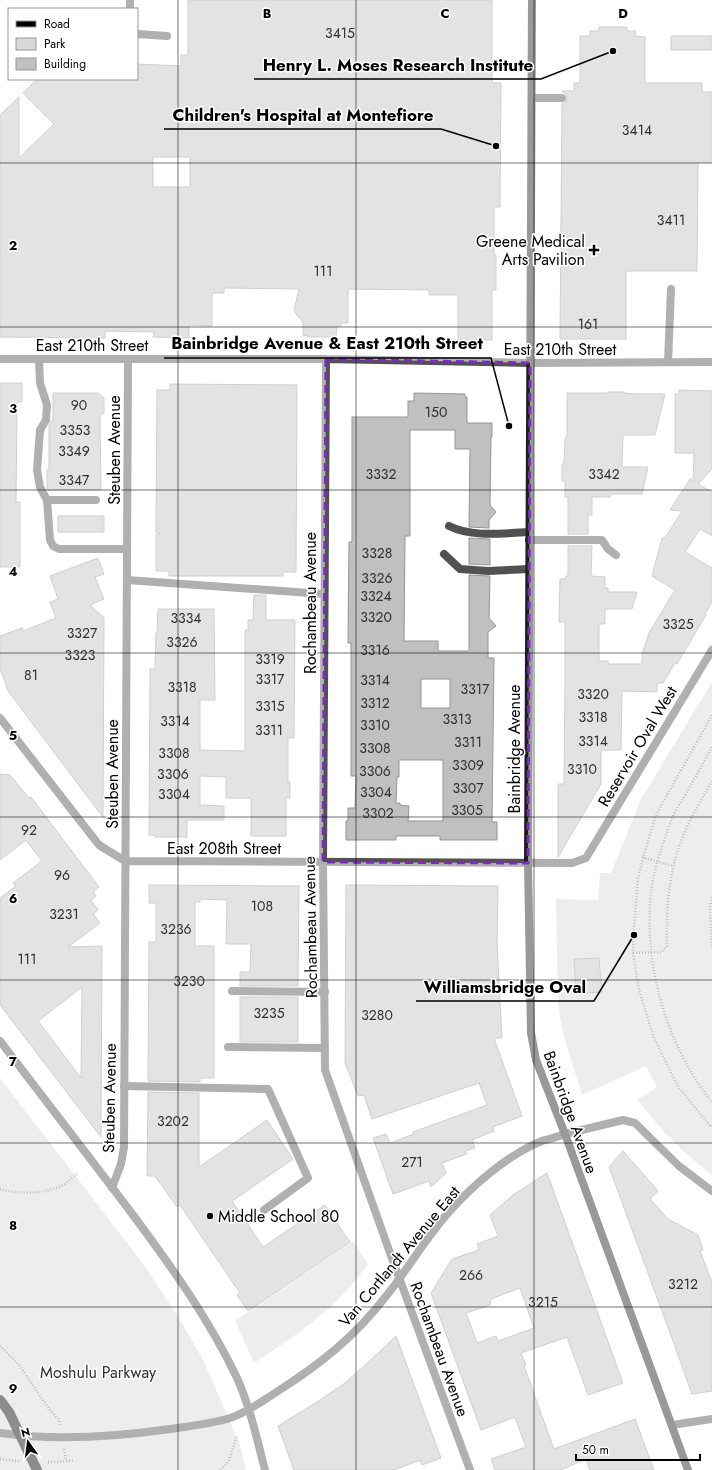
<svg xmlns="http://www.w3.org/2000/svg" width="712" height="1470" font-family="Jost,sans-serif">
<rect width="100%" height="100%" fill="#fff"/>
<path fill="#d8d8d8" d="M712 682V1176L681 1149 663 1131 637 1100 657 1087 646 1066 582 1095 563 1034 558 1003 556 899 598 900 600 873H611L641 799Z
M0 1078 144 1265 179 1318 202 1358 239 1442 246 1470H0Z
M353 1241 368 1265C361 1273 355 1282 348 1289 321 1319 288 1341 254 1363L235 1321Z"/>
<path fill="#c0c0c0" stroke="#959595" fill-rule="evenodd" d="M188 0H492V83H501L500 207H494V255H496V290H492V340H458V295H429V290L348 289V323H341V326H337L336 337H311L303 335V322L296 314 294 310 299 289 224 288V293H212V326L189 325V338L153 337 154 332 105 331V338L0 337V115L19 97V158L54 124 23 93 37 79H137V64L181 66V55H188ZM153 157H190V187H153Z
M599 27H627V31H636L635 36 645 37V83H702V92H712V162H698L697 271H626V339H560L562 103H565L567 98V95L562 91H574V83H580V36H590V31H598Z
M671 36H712V50H671Z
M0 383H22V402H17L16 502H20V567H0Z
M170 384 297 385 296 572H283V576H169V571H156V535L161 533H156L157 390H170Z
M679 390 712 391V469L698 484 712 492V536L700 529 685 552 712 568V602L705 614 706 615 677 664 675 663 663 683H657V692L622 691 621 750H601V784L558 857V784H564L565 682V622H559L560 579H565L566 576H568V546H592L591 576 605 577V588H608V592H637L632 609H605V624H599V661H608V664H642V654L649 633 675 590 652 576 662 538H665L682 511 670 510 690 479 693 481 694 453H675V394H679Z
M608 392H624V393L635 394H665L655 435H623L622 467H648L642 494H610V497H592V515H588V534H568V497H565V481H562V464H564L565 438 567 436V393H608Z
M53 393H98L104 398V413L100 416 101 490H48L47 489V470H49V425L51 421H53Z
M414 393 465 394V397H467V423H492V437H491L490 505 496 512 489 520V528L469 527 470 449H455V430H410V536H405L404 641H438V651H469V575L490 576 489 618 496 626 488 632V658H494L492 822H497V840H440V836H396V840H346V821H348V808H355L356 776H351V643H348L349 542H352V417H408V401H414ZM421 679H450V708H421ZM399 760H443V821H408L409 806 400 805V803H396L397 777H399Z
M58 516H104V532H58Z
M469 538 490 539V565L469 564Z
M98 558 104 574 95 577 104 599 90 605 104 618 103 817 8 691 0 668V636L22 628 23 631 56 618 50 602 58 599 50 576Z
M254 595H266V620H295L294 738H288V782H290V798H286V836H251V798H226V777L200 776V805L224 806V820H187V837H155V835H149L150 669H155L156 633 157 632 158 609H214L215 700H200V750L245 751V630H248V620H253Z
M0 774 10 775 29 798 31 797 99 887 93 892 96 896 91 900 98 910 93 914 100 923 68 947 102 946 101 1137 0 1005V898L16 886 13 883 42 861 26 840 0 860ZM82 987 81 1078 38 1021Z
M149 885 299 886 298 986H240V972H250L251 944H226L227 900 200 899V902H195V946H214V1078H200V1082L148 1081 149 942H156V903H149Z
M346 885 498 886 497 942 502 1038H494L522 1116 493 1127 494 1131 472 1140 475 1148 465 1151 467 1154 442 1163 446 1173 431 1187 429 1181 393 1194 373 1138 386 1134 390 1143 414 1134 413 1132 487 1105 479 1083 372 1119 364 1095 358 1096 345 1063Z
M599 958 602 992 576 994 574 959Z
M240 997H298V1042H240Z
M148 1092 199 1093V1167L267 1120 293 1159 232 1201 263 1247 325 1205 350 1242 248 1311 237 1295 240 1293 180 1205 177 1207 155 1176H147Z
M623 1151 658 1191 650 1199 668 1219 698 1235 703 1250 700 1251 712 1282V1391L692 1394 673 1341 609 1167Z
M547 1173 623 1383 588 1395 567 1337 521 1353 526 1365 524 1366 554 1449 635 1419 654 1470H590L586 1459 561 1470H495L491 1459 526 1447 515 1417 481 1430 431 1293 452 1259 479 1250 477 1244 498 1236 490 1215 513 1195ZM520 1288 534 1328 498 1341 496 1336 477 1343 466 1313 490 1305 491 1299Z
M396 1336 441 1458 422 1465 420 1460 394 1470H294L278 1426 317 1402 345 1383 374 1357Z"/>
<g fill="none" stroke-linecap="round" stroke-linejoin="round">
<path stroke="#737373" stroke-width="2.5" stroke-dasharray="1 2" stroke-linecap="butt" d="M712 715 657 813 649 837 638 878 634 926 633 953 639 990 653 1035 672 1075 680 1089 711 1127 712 1126
M712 747C703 764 693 781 684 797 679 805 674 813 671 821 664 840 657 860 653 879 640 954 664 1043 712 1102
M642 857 673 866
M712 897 710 908 712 949
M633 953 662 952 667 946C666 905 669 865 687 827 694 811 704 796 712 781
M0 1189C19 1195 47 1194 65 1184 69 1181 73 1177 77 1174
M0 1346 19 1365 49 1409 59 1420 60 1426
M64 1449 66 1460
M0 1459 19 1461
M48 1462H59L75 1460
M221 1470 229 1460 237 1436"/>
<path stroke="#515151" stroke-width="8" d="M130 0V9
M137 34 167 36
M532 98H562
M39 359 40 383 47 405 46 420 40 430 37 470 40 487 47 500 50 540 53 546 59 549H127
M668 362 671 289
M47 500H96
M449 526C473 538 504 533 530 532
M529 540H602L608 549 616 555
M444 554 460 569 488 571 529 569
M127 580 324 594
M232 991 325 992
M228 1047 325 1048
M124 1086 268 1089 308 1178 264 1210"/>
<path stroke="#515151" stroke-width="8" d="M0 359H326L530 363 712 362
M326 359 323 862 325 1070 390 1253 470 1470
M0 718 99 845 125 861 572 863 586 858 712 650
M0 1041C45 1100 91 1159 136 1219 173 1269 210 1321 237 1378 250 1407 257 1439 265 1470
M565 1134 623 1120 635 1123 679 1166 712 1191
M112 1188 121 1164 124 1147 128 359
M672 1425 712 1419"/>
<path stroke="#515151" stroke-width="8" d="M0 1433C56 1441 114 1437 170 1429 190 1426 211 1424 230 1418 246 1413 261 1402 275 1393 319 1365 354 1338 387 1295 408 1269 425 1239 448 1213 472 1186 507 1155 542 1141 549 1139 557 1137 565 1134"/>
<path stroke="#1e1e1e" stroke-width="8" d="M532 0 528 863 531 1033 536 1060 565 1134 688 1470"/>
<path stroke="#000" stroke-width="10" d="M0 1400 9 1412 37 1470"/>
</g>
<path d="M0 0H712V1470H0ZM326 359 530 363 528 863 323 862Z" fill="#fff" fill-opacity=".55" fill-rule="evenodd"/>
<path fill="none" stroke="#7b2cbf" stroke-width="3" stroke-dasharray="8 5" stroke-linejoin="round" d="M326 359 530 363 528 863 323 862Z"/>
<path fill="none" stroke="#000" stroke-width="1" stroke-opacity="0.55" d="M178 0V1470M356 0V1470M534 0V1470M0 163H712M0 327H712M0 490H712M0 653H712M0 817H712M0 980H712M0 1143H712M0 1307H712"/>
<g fill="#000" stroke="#fff" stroke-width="1.5">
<path d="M592 244h4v4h4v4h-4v4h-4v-4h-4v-4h4z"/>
<circle cx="210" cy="1216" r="4"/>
</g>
<g text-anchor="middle" stroke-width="3" stroke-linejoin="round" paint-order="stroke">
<g font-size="14" fill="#303030">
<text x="340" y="38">3415</text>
<text x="637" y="135">3414</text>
<text x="671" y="225">3411</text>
<text x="323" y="276">111</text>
<text x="588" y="329">161</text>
<text x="79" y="410">90</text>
<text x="436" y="417">150</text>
<text x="75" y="435">3353</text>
<text x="74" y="456">3349</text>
<text x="381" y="479">3332</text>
<text x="604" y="479">3342</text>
<text x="74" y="485">3347</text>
<text x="377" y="558">3328</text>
<text x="377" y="583">3326</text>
<text x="376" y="601">3324</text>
<text x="376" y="622">3320</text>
<text x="186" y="623">3334</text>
<text x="678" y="629">3325</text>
<text x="82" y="638">3327</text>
<text x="182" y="647">3326</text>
<text x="375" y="655">3316</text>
<text x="80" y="660">3323</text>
<text x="270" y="664">3319</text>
<text x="31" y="680">81</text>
<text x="270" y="684">3317</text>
<text x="375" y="685">3314</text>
<text x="182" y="692">3318</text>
<text x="475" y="694">3317</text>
<text x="593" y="699">3320</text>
<text x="375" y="708">3312</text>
<text x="270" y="711">3315</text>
<text x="593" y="722">3318</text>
<text x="457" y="724">3313</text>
<text x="175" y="726">3314</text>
<text x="375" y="730">3310</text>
<text x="269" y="735">3311</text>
<text x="593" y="746">3314</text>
<text x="468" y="747">3311</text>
<text x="375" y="753">3308</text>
<text x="174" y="758">3308</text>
<text x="468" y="770">3309</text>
<text x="582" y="774">3310</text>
<text x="375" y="776">3306</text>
<text x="173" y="779">3306</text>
<text x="468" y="793">3307</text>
<text x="376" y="797">3304</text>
<text x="174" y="799">3304</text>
<text x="467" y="815">3305</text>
<text x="378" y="818">3302</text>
<text x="29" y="835">92</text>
<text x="62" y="880">96</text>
<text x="262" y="911">108</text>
<text x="64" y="919">3231</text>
<text x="176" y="934">3236</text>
<text x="27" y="964">111</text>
<text x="189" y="986">3230</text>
<text x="269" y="1018">3235</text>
<text x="377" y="1020">3280</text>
<text x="173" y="1126">3202</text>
<text x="412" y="1167">271</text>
<text x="471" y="1280">266</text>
<text x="683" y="1289">3212</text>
<text x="543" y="1307">3215</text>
</g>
<g font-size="16" fill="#000" stroke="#fff" text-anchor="end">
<text x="585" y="247">Greene Medical<tspan x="585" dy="18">Arts Pavilion</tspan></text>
<text x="218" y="1222" text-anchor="start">Middle School 80</text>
</g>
<g font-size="16" fill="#000" stroke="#fff">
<text x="92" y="351">East 210th Street</text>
<text x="560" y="355">East 210th Street</text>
<text transform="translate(114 450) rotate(-90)" y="6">Steuben Avenue</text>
<text transform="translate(310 603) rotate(-90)" y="6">Rochambeau Avenue</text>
<text transform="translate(637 746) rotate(-59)" y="6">Reservoir Oval West</text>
<text transform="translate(514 749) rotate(-90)" y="6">Bainbridge Avenue</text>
<text transform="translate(112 774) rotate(-90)" y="6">Steuben Avenue</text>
<text x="224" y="854">East 208th Street</text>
<text transform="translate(310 927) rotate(-91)" y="6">Rochambeau Avenue</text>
<text transform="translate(109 1098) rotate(-89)" y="6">Steuben Avenue</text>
<text transform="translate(571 1112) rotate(70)" y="6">Bainbridge Avenue</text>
<text transform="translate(399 1256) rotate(-50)" y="6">Van Cortlandt Avenue East</text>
<text transform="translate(440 1349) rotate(70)" y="6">Rochambeau Avenue</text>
</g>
<g font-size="16" fill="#2f2f2f" stroke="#fff">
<text x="98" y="1378">Moshulu Parkway</text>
</g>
</g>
<g font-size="13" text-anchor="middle" font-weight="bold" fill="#000" stroke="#fff" stroke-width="3" stroke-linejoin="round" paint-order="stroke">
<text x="267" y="18">B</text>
<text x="445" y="18">C</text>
<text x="623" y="18">D</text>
<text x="13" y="250">2</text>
<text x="13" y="413">3</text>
<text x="13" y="576">4</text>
<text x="13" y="740">5</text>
<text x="13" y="903">6</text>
<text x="13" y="1066">7</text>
<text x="13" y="1230">8</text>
<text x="13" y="1393">9</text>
</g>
<path fill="none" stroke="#000" stroke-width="1.5" d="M613 51L541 79H254M496 146L441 129H164M509 426L491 358H164M634 935L594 1001H416"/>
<g fill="#000" stroke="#fff" stroke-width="1.5">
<circle cx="613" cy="51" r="4"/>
<circle cx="496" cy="146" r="4"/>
<circle cx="509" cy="426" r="4"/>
<circle cx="634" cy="935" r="4"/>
</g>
<g font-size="17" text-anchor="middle" font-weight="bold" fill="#000" stroke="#fff" stroke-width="3" stroke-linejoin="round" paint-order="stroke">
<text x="398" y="71">Henry L. Moses Research Institute</text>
<text x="303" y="121">Children's Hospital at Montefiore</text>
<text x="327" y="349">Bainbridge Avenue &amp; East 210th Street</text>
<text x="505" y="993">Williamsbridge Oval</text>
</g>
<rect x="8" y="8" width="130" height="72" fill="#ffffff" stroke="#999999"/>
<rect x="16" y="21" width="20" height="6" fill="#000000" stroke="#999999"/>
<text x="44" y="28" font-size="12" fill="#000000">Road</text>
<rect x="16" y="38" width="20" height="12" fill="#d8d8d8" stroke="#999999"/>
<text x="44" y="48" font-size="12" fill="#000000">Park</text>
<rect x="16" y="58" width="20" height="12" fill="#c0c0c0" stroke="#999999"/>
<text x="44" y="68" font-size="12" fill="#000000">Building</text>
<g transform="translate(28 1442) rotate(346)" stroke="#ffffff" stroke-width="3" paint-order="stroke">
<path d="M0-3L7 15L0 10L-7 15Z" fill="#000000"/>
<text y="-6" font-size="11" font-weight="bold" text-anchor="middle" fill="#000000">N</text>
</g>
<path d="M576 1454v6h124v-6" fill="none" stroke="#000000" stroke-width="2"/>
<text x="582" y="1454" font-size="12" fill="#000000" stroke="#ffffff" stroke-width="3" paint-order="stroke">50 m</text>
</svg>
